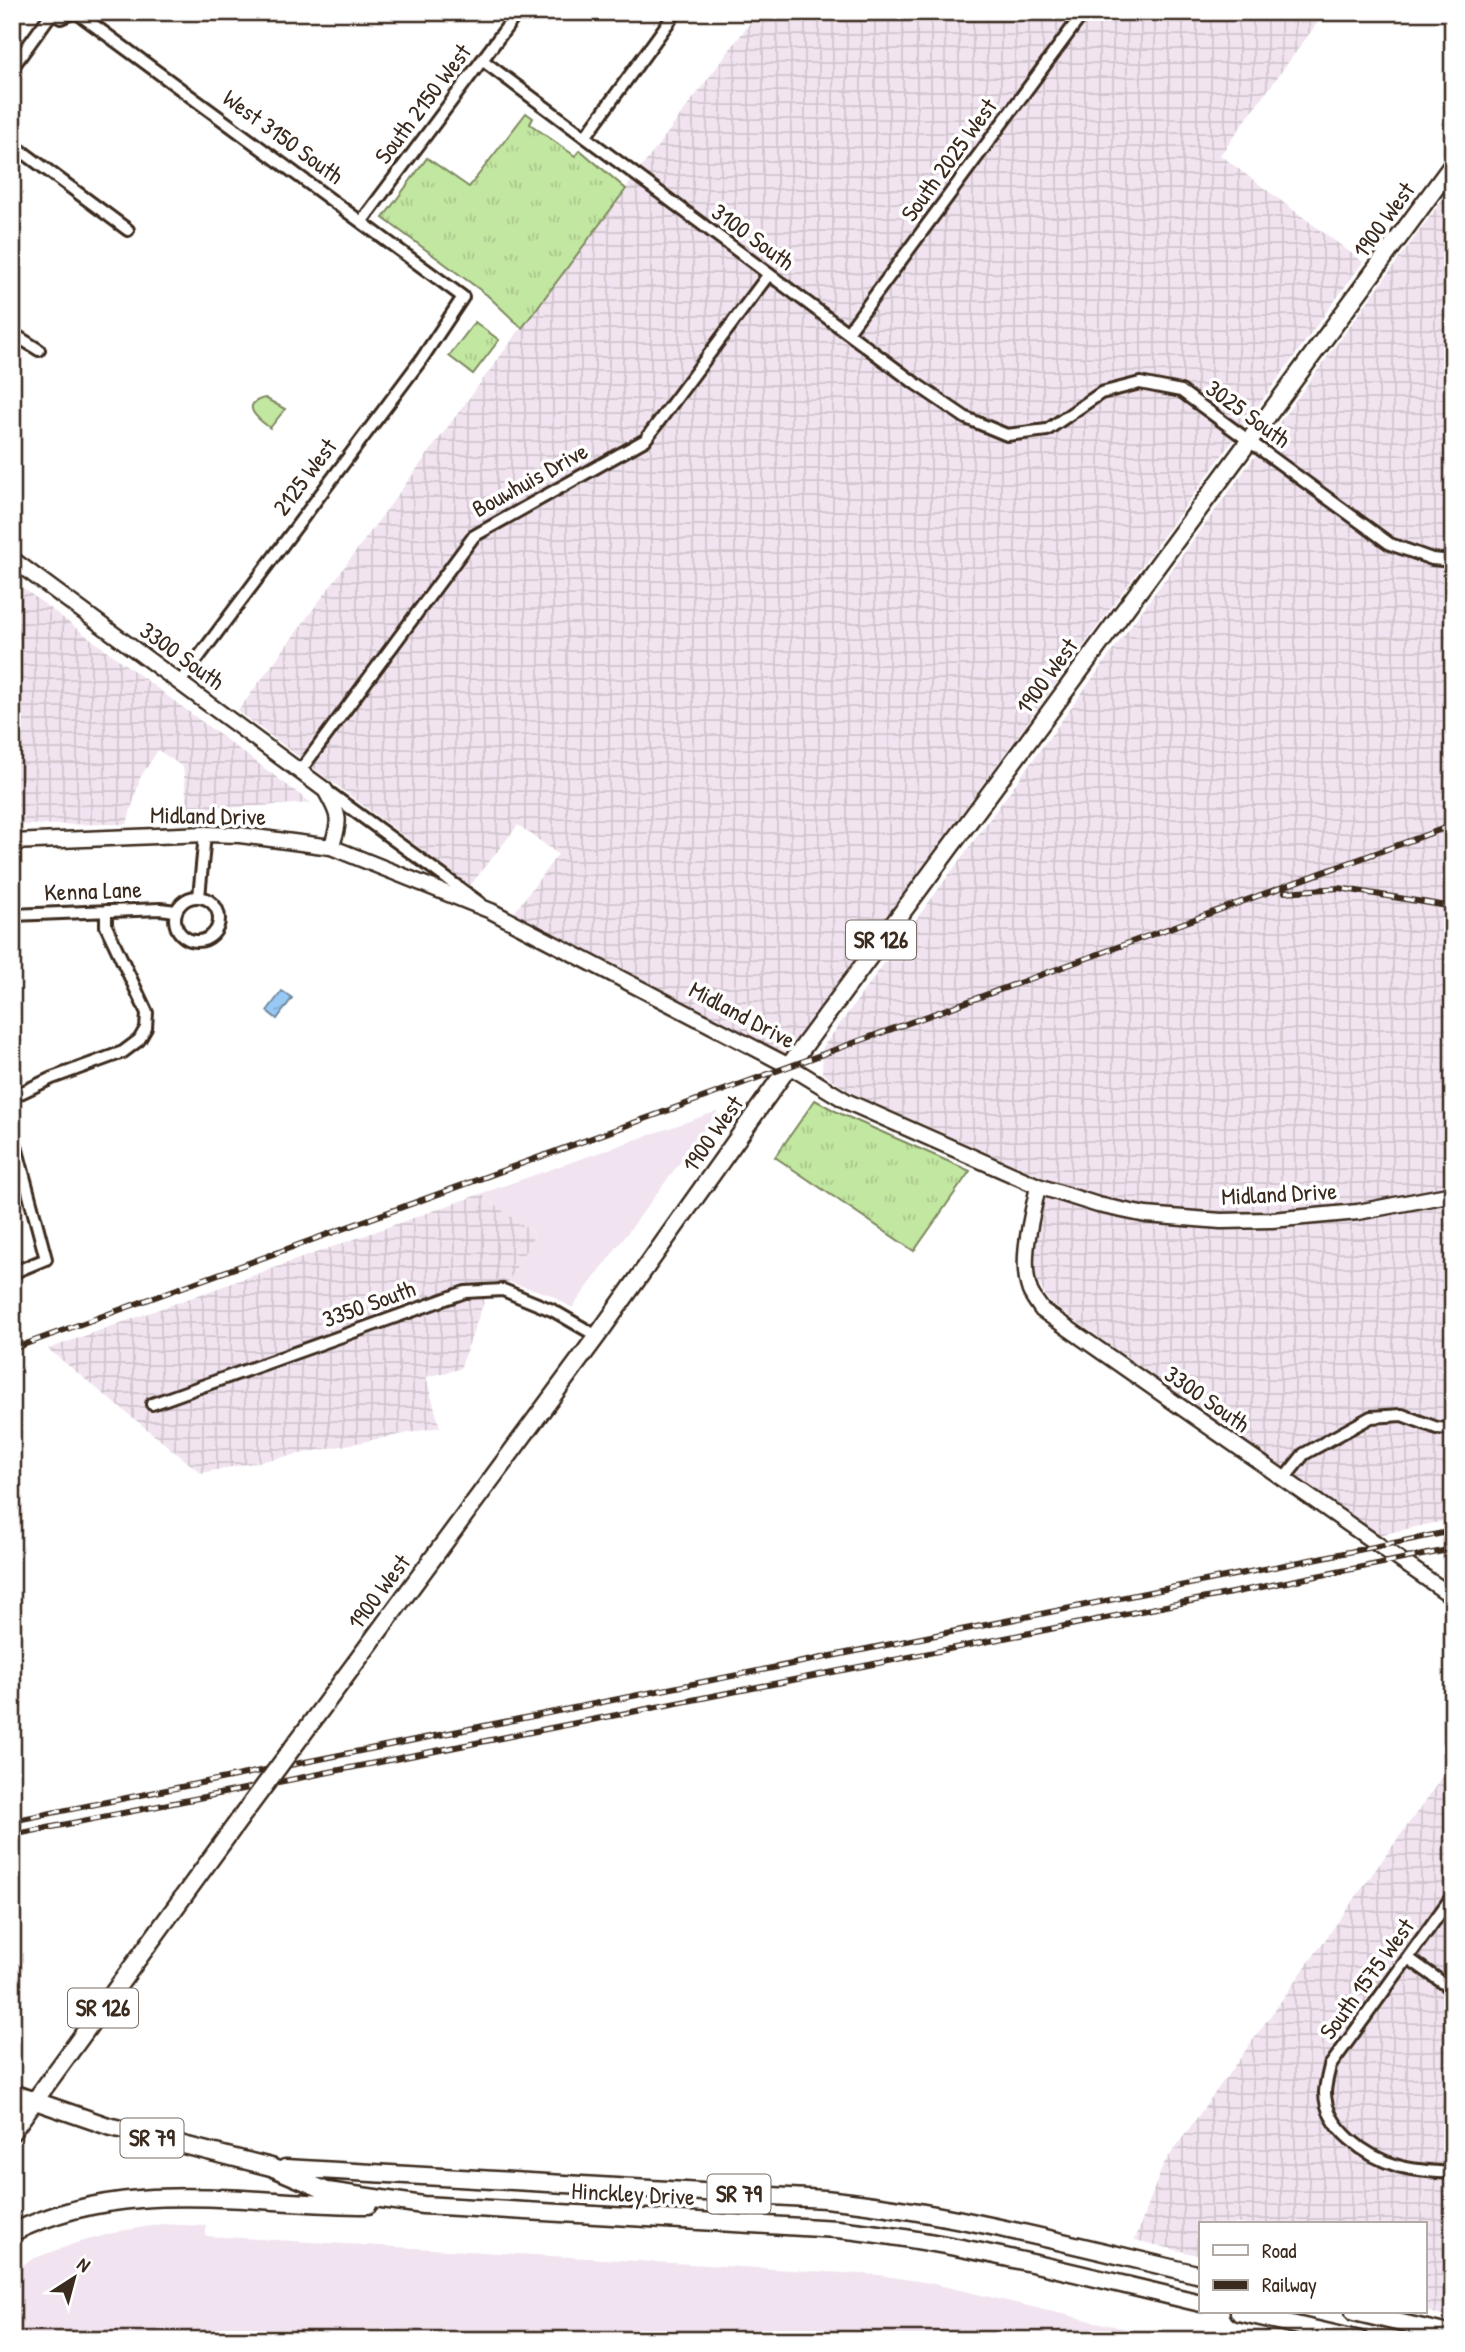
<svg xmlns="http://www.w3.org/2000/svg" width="1465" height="2352" font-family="'Patrick Hand',sans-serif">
<defs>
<pattern id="industrial-grid" width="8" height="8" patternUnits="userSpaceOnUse" patternTransform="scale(1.75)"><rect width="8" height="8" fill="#f1e4f0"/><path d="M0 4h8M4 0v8" fill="none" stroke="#d0c4cd"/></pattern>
<pattern id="grass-tufts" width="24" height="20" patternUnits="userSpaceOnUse" patternTransform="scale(1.75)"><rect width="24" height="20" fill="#c2e7a1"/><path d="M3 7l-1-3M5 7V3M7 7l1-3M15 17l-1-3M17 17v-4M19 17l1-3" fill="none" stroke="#a8c68a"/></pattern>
<pattern id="water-ripples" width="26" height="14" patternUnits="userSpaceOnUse" patternTransform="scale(1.75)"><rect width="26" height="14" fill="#97c9f4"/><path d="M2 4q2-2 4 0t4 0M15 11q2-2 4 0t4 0" fill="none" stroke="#83add1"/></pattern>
</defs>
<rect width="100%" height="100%" fill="#fff"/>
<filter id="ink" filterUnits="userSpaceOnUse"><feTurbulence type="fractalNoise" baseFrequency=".0143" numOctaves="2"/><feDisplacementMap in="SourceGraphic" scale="14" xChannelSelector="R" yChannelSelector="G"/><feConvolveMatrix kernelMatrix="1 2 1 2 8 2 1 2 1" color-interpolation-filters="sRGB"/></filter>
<g filter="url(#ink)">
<path fill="#f1e4f0" d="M718 1111 572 1308 549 1294 508 1282 535 1234 480 1194Z
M162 2224 206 2226V2236L879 2275 930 2283 1173 2340H30L12 2327V2271L35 2258 76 2243 121 2231Z"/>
<path fill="url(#industrial-grid)" d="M758 12H1315L1318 22 1220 155 1363 262 786 1054 513 914 558 854 518 825 470 886 238 711 498 359Z
M1453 185V1519L1379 1535 1049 1302 1034 1275 1035 1238 1045 1178 852 1093 822 1073 823 1047Z
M12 580 311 803 188 810 183 767 158 750 140 778 127 824 12 825Z
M480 1194 535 1234 508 1282 486 1296 460 1369 426 1377 440 1427 201 1473 48 1349Z
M1453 1762V2318L1425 2311V2224H1201V2256L1135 2240 1163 2165Z"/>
<path fill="url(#grass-tufts)" stroke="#7e8860" stroke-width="2" d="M526 113 533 118 530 124 575 156 580 150 626 189 522 328 487 295 383 218 427 158 469 187Z
M475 322 499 340 473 374 449 356Z
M815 1100 839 1113 970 1171 914 1251 775 1157Z"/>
<path fill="#c2e7a1" stroke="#7e8860" stroke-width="2" d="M265 398 285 409 270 428C259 420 238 404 265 398Z"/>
<path fill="url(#water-ripples)" stroke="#72899e" stroke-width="2" d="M282 991 292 998 277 1019 267 1011Z"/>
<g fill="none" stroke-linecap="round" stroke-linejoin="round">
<g stroke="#3b2a1e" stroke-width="16">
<path id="street" d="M49 12 61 18 74 12
M76 12 463 297 421 360 180 682
M482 60 916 384 966 418 1007 435 1047 430 1101 393 1140 383 1181 391 1390 544 1432 559 1453 561
M12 68 51 14
M585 137 676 12
M12 144 128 230
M362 221 518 12
M848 332 1084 12
M12 333 39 350
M300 771 474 536 645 440 769 274
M327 791 480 903
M199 897 205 834
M175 919a22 22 0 1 1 44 0a22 22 0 1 1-44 0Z
M12 915 160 909 176 911
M12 1097 52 1078 123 1052 139 1040 146 1028 147 1013 106 926V911
M12 1131 46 1259 12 1273
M152 1404 465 1292 503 1290 552 1310 597 1336
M1283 1480 1304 1454 1371 1417 1402 1415 1437 1428 1453 1429
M1453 1895 1330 2066C1328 2075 1325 2085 1325 2093 1326 2129 1367 2157 1398 2166 1416 2171 1435 2172 1453 2173
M1408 1958 1453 1990"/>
</g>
<g stroke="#3b2a1e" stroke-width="19">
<path id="secondary" d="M12 559 325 790C339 814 342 820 331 847
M12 842 205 834 240 835 331 847 491 911 789 1066 848 1102 1038 1186 1098 1205 1146 1215 1221 1221 1272 1220 1358 1212 1453 1194
M1038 1186C1032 1217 1019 1261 1030 1291 1033 1298 1038 1304 1042 1310L1453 1597"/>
</g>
<g stroke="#3b2a1e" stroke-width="21">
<path id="primary" d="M314 1719 597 1336 789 1066 1453 164
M12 2093 108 2126 271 2167 327 2191 423 2205 837 2229C961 2242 1080 2275 1201 2303
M12 2132 239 1820
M285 2168 825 2199C952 2212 1077 2246 1201 2275
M12 2233C128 2175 246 2205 368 2205
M1239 2312 1360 2340
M1354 2312 1453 2335"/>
</g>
<use href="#street" stroke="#fff" stroke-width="10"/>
<use href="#secondary" stroke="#fff" stroke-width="14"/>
<use href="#primary" stroke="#fff" stroke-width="16"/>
<g stroke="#3b2a1e" stroke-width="6">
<path id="rail" d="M1285 892 1339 888 1453 907
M12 1349 1453 825
M12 1821 1453 1531
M12 1835 1453 1549"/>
</g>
<use href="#rail" stroke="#fff" stroke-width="3.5" stroke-dasharray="10" stroke-linecap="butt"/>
<g stroke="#3b2a1e" stroke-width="21" stroke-linecap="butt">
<path id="primary-bridge" d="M239 1820 314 1719"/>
</g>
<use href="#primary-bridge" stroke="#fff" stroke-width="16"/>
</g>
</g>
<g text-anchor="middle" stroke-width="7" stroke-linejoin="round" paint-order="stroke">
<g fill="#fff" stroke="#766a62" stroke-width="2">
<rect x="846" y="920.5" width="70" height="39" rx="5"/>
<rect x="68" y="1988.5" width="70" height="39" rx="5"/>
<rect x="120.5" y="2118.5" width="63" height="39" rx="5"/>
<rect x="707.5" y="2174.5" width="63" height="39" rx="5"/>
</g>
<g font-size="23" font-weight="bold" fill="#3b2a1e">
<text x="881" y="948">SR 126</text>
<text x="103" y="2016">SR 126</text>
<text x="152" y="2146">SR 79</text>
<text x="739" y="2202">SR 79</text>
</g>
<g font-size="24" fill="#3b2a1e" stroke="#fff">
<text transform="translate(423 104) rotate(-53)" y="8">South 2150 West</text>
<text transform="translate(283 137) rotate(36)" y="8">West 3150 South</text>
<text transform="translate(949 160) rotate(-54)" y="8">South 2025 West</text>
<text transform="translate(1384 220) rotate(-54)" y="8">1900 West</text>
<text transform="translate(753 237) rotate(36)" y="8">3100 South</text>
<text transform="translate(1248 414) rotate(36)" y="8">3025 South</text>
<text transform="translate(305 477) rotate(-53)" y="8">2125 West</text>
<text transform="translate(530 480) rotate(-29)" y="8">Bouwhuis Drive</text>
<text transform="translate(182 656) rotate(36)" y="8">3300 South</text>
<text transform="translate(1047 676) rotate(-54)" y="8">1900 West</text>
<text transform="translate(208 816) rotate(1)" y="8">Midland Drive</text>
<text transform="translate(93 891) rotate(-2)" y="8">Kenna Lane</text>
<text transform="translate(742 1015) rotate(28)" y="8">Midland Drive</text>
<text transform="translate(713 1134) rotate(-55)" y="8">1900 West</text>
<text transform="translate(1279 1194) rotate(-3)" y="8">Midland Drive</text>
<text transform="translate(369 1304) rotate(-20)" y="8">3350 South</text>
<text transform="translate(1207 1399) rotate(35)" y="8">3300 South</text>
<text transform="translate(379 1592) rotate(-53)" y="8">1900 West</text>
<text transform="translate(1367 1979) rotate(-54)" y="8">South 1575 West</text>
<text transform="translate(633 2194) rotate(3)" y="8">Hinckley Drive</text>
</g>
</g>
<rect width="1465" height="2352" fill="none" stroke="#fff" stroke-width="42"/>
<rect x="21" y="21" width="1423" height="2310" fill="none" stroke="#3b2a1e" stroke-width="2.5" filter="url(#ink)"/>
<rect x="1199" y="2222" width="228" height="91" fill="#ffffff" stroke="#b1aaa5" stroke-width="2"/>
<rect x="1213" y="2245" width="35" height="10" fill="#ffffff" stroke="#b1aaa5" stroke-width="2"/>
<text x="1262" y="2258" font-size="21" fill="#3b2a1e">Road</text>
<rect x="1213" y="2280" width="35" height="10" fill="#3b2a1e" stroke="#b1aaa5" stroke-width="2"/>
<text x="1262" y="2292" font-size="21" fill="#3b2a1e">Railway</text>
<g transform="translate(74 2278) rotate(36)" stroke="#ffffff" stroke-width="5" paint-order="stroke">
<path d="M0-5L12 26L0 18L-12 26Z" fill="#3b2a1e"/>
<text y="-10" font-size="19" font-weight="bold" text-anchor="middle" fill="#3b2a1e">N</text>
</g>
</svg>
